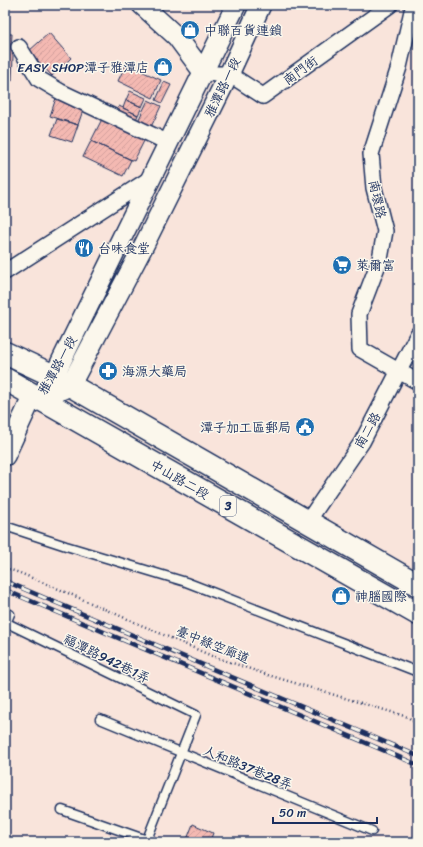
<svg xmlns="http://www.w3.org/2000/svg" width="423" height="847" font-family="Sriracha,'LXGW WenKai TC',sans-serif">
<defs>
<pattern id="building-hatch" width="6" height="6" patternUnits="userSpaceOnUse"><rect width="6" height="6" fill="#f4b9b2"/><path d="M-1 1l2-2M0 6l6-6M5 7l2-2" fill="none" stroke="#d19f9c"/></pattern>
</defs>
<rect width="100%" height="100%" fill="#f9e4db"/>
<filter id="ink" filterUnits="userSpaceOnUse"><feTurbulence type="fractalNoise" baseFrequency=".025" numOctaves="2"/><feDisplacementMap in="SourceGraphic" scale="8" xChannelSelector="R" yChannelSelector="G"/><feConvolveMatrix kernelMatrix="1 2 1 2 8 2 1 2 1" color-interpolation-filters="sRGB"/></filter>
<g filter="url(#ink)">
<path fill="url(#building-hatch)" stroke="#1b2f5e" d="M49 33 71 58 52 76 29 51Z
M5 34H12L11 49 13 56 12 81H5Z
M126 64 161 80 153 98 118 81Z
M164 82 171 85 162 103 156 100Z
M130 91 146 98 142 107 126 100Z
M56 98 84 107 78 125 50 116Z
M126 100 142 107 138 115 123 108Z
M148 100 161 106 150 129 137 123Z
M119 106 138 115 135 122 115 113Z
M57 119 78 125 72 142 51 135Z
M102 119 145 139 134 161 91 141Z
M91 141 131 160 123 176 83 157Z
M193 824 213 833 210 841 213 842H186Z"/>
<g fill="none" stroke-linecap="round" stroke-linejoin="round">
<g stroke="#1b2f5e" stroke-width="11">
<path id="service" d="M5 526 66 546 186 582 418 672
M5 612 10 614 5 626
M7 623 196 715 146 842
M100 719 372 831
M62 810 147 840"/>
</g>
<g stroke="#1b2f5e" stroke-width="18">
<path id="minor" d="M418 8 412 11 399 67 371 154 374 188 385 231 380 259 359 314 360 349 418 382
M19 47 39 79 61 92 169 143
M203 72 216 74H229L263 96 390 5
M5 272 151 178
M308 521 362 442 418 334"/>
</g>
<g stroke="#1b2f5e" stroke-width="22">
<path id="tertiary" d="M142 5 177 37 203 72
M46 388 54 376 236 5
M5 456 29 404 70 386 144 245 229 74 261 5"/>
</g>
<g stroke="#1b2f5e" stroke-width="25">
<path id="primary" d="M5 353 54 376 418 585
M5 379 418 614"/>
</g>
<path stroke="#1b2f5e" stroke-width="2.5" stroke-dasharray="1 3" stroke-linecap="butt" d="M5 568 20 573 61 590 212 656 268 675 408 717 418 725"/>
<use href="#service" stroke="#fbf7ec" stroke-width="8"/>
<use href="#minor" stroke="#fbf7ec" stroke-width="15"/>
<use href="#tertiary" stroke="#fbf7ec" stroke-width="19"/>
<use href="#primary" stroke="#fbf7ec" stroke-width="22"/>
<g stroke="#1b2f5e" stroke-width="4.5">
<path id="rail" d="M5 581 418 756
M5 590 418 765"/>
</g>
<use href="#rail" stroke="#fbf7ec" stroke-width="3" stroke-dasharray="9" stroke-linecap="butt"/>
</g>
</g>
<defs>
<g id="shop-disc" transform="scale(1)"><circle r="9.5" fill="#1f6fb2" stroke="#fbf7ec"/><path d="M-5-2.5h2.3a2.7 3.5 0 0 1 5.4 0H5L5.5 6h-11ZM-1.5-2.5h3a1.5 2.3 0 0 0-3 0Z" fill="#fff"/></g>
<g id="restaurant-disc" transform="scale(1)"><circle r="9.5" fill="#1f6fb2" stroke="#fbf7ec"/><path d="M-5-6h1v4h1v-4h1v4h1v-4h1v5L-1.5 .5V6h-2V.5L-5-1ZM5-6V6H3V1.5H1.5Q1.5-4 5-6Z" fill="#fff"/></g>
<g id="supermarket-disc" transform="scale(1)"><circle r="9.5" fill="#1f6fb2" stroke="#fbf7ec"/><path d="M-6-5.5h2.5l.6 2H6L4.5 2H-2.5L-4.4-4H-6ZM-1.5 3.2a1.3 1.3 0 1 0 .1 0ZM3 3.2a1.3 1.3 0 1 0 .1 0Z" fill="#fff"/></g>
<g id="pharmacy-disc" transform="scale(1)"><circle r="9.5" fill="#1f6fb2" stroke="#fbf7ec"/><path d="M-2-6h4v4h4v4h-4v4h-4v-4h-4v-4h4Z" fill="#fff"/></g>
<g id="civic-disc" transform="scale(1)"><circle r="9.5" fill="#1f6fb2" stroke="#fbf7ec"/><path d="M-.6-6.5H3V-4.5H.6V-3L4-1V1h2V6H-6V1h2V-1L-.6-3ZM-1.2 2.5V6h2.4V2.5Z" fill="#fff"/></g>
</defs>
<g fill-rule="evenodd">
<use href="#shop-disc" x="190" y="30"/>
<use href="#shop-disc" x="163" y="67"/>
<use href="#restaurant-disc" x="84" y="248"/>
<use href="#supermarket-disc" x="342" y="265"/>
<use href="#pharmacy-disc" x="108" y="371"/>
<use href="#civic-disc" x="305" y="427"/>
<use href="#shop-disc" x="341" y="596"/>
</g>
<g text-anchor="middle" stroke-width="3" stroke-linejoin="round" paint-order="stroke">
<rect fill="#fbf7ec" stroke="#5e6b89" stroke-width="1" x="220" y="496" width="16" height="20" rx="3"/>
<g font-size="12" font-weight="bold" fill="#1b2f5e">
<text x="228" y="510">3</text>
</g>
<g font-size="13" fill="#1b2f5e" stroke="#fbf7ec" text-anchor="start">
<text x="204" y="35">中聯百貨連鎖</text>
<text x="149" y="72" text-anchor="end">EASY SHOP潭子雅潭店</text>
<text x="98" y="253">台味食堂</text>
<text x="356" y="270">萊爾富</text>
<text x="122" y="376">海源大藥局</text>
<text x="291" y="432" text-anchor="end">潭子加工區郵局</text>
<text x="355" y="601">神腦國際</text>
</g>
<g font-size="13" fill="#1b2f5e" stroke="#fbf7ec">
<text transform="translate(300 70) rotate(-36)" y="5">南門街</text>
<text transform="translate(222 87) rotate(-64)" y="5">雅潭路一段</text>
<text transform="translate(378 199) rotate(78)" y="5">南環路</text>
<text transform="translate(57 365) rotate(-61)" y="5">雅潭路一段</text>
<text transform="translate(367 430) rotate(-60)" y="5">南二路</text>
<text transform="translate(180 479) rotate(30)" y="5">中山路二段</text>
<text transform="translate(213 644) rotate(22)" y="5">臺中綠空廊道</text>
<text transform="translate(107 658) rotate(26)" y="5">福潭路942巷1弄</text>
<text transform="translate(248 767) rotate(22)" y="5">人和路37巷28弄</text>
</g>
</g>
<rect width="423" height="847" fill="none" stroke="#fbf7ec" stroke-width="20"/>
<rect x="10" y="10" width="403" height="827" fill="none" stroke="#1b2f5e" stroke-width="1.5" filter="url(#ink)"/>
<path d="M273 817v6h104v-6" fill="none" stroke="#1b2f5e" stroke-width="2"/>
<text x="279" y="817" font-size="12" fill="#1b2f5e" stroke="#fbf7ec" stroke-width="3" paint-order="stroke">50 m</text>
</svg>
